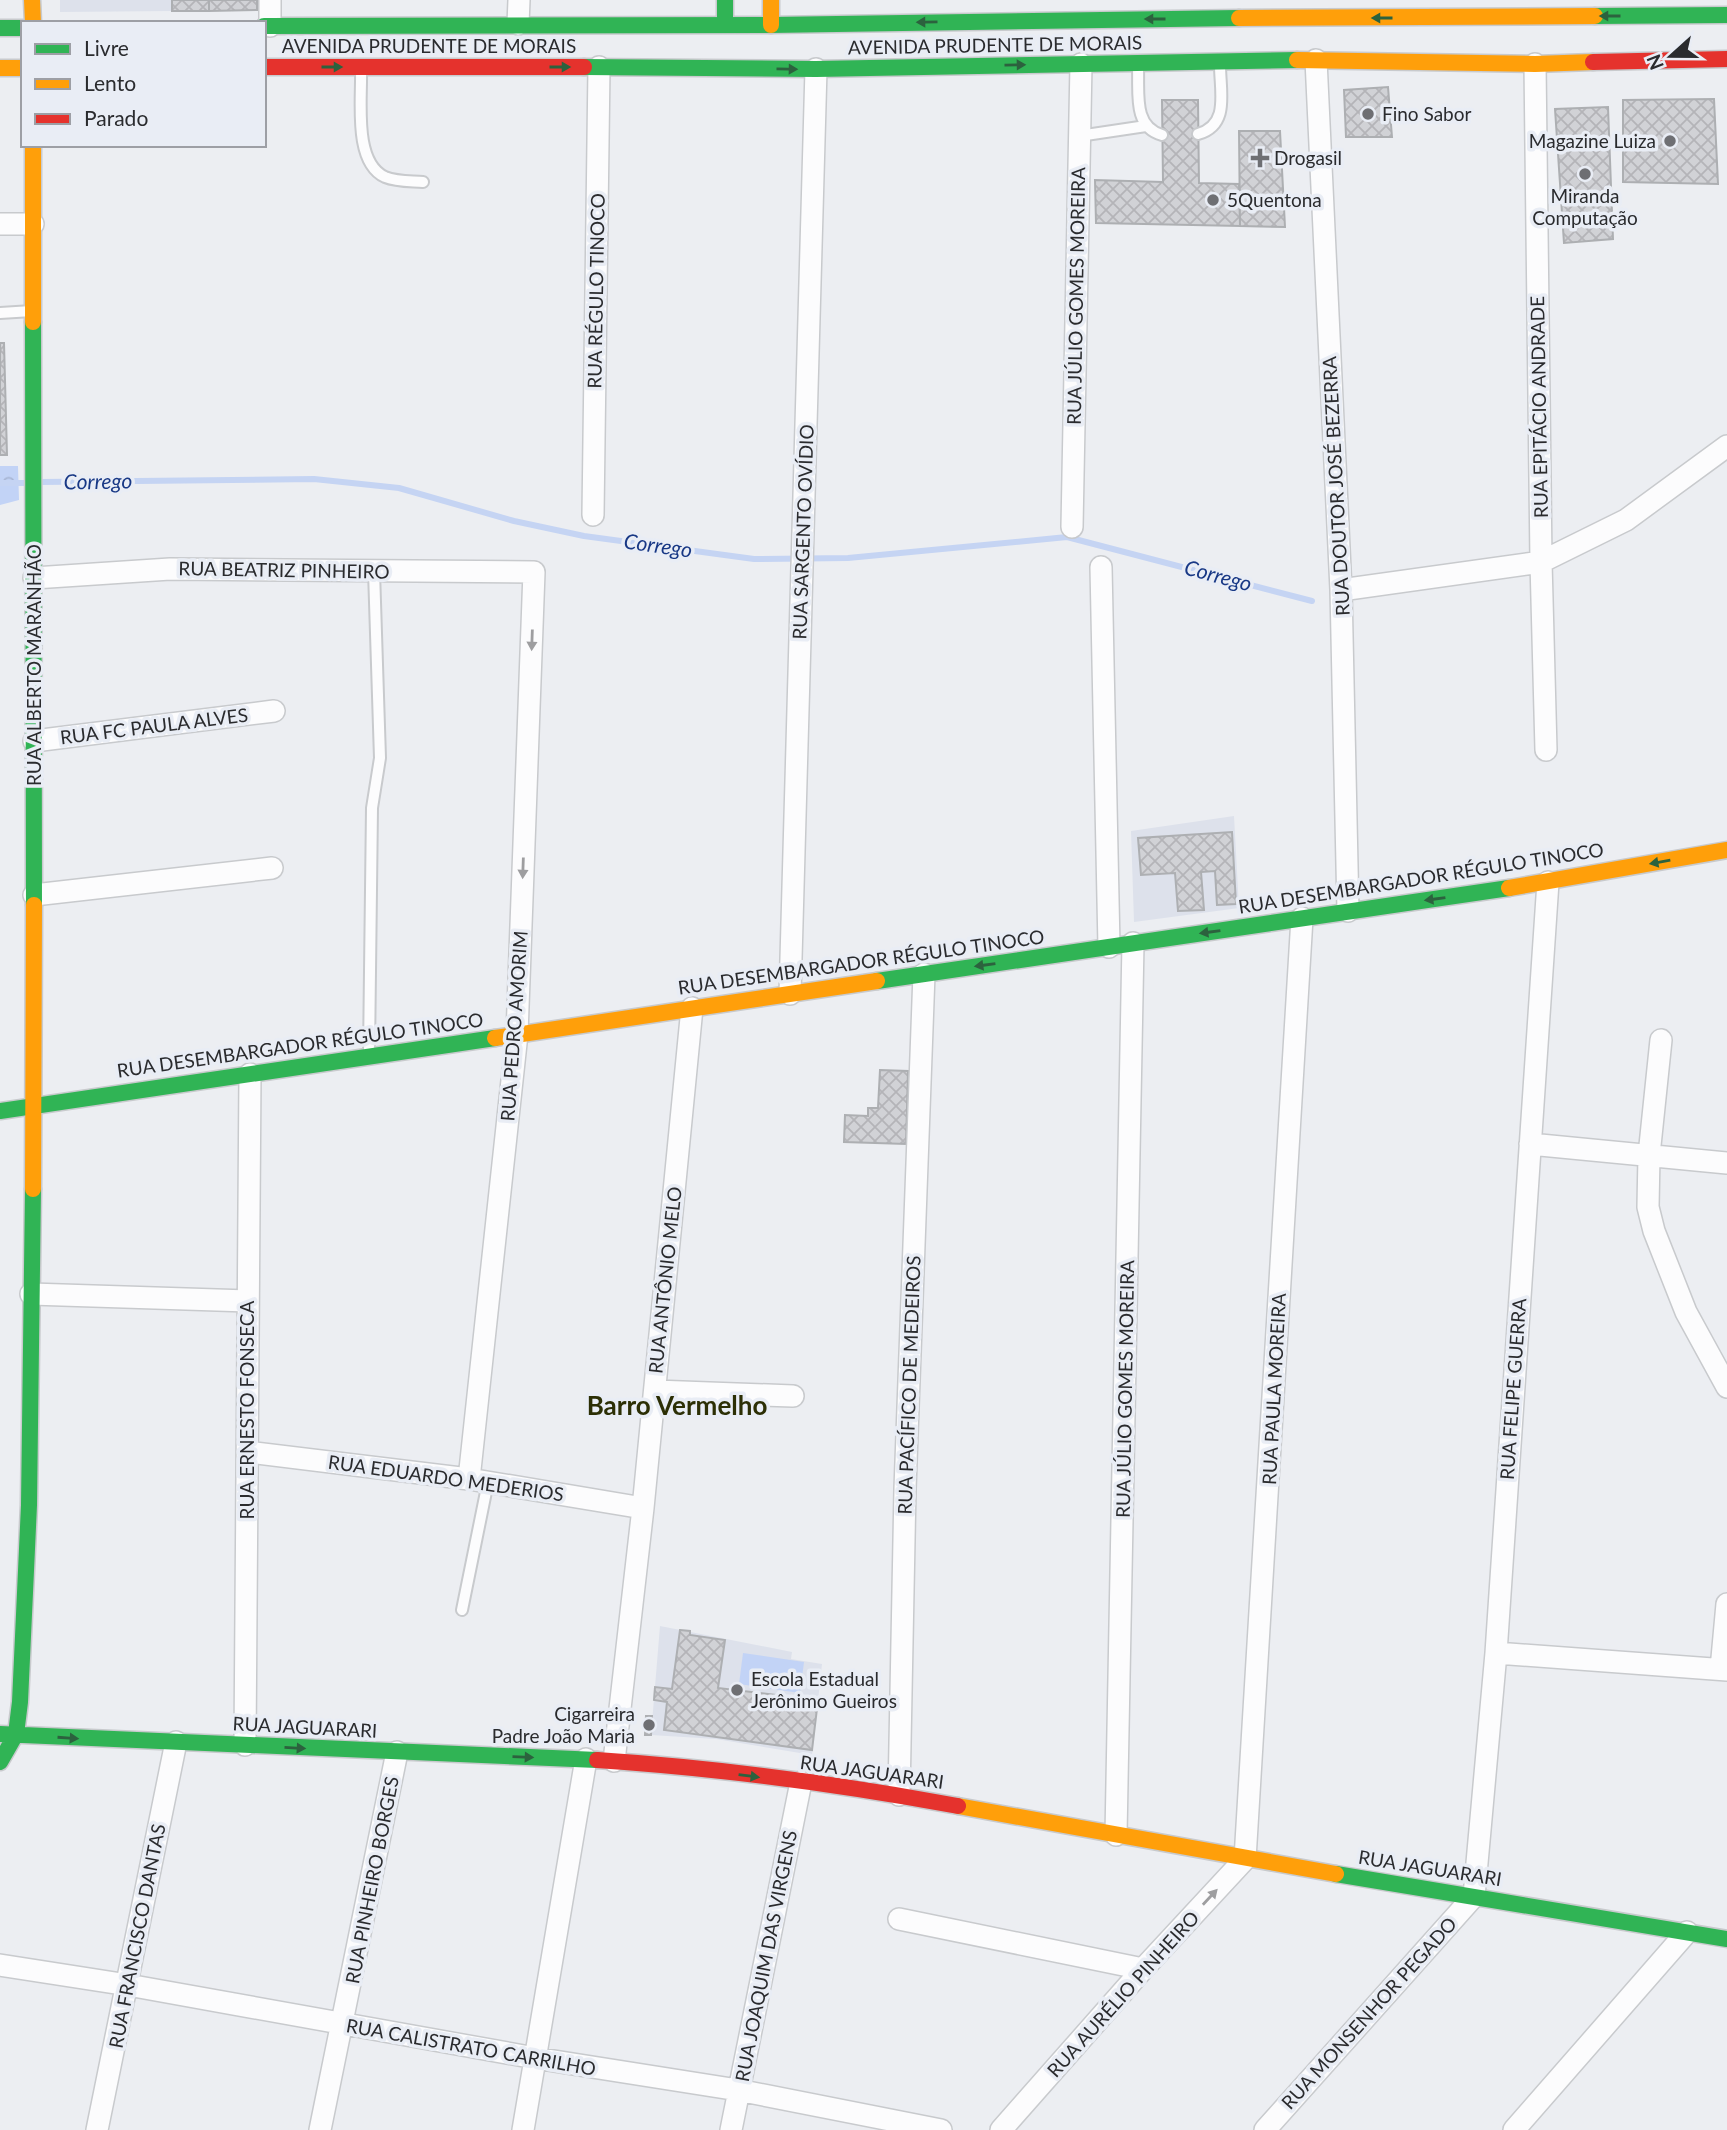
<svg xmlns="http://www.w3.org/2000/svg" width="1727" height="2130" font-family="Lato,sans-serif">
<defs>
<pattern id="park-crowns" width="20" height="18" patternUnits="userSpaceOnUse" patternTransform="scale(1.75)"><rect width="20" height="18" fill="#c2d3f6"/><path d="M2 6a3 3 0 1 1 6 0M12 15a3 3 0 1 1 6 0" fill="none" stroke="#a7b5d3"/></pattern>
<pattern id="building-cross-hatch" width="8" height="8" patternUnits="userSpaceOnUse" patternTransform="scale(1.75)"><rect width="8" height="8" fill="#d1d2d6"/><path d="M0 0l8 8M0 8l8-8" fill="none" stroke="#b4b4b8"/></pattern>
</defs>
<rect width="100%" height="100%" fill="#eceef2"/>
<path fill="#dde1eb" d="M60 0H172V11L60 12Z
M1234 816 1239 908 1134 922 1131 831Z
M660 1626 792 1652 791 1659 822 1664 812 1755 716 1739 651 1735Z"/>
<path fill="#c2d3f6" d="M743 1653 804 1662 800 1693 739 1684Z"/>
<path fill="url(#park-crowns)" d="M0 466H18L19 500 0 505Z"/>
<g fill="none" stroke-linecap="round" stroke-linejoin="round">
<path stroke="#c5d4f3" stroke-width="6" d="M41 482 314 479 399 488 514 521 584 536 754 559 848 558 1067 537 1312 601
M0 483H26"/>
</g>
<path fill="url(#building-cross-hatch)" stroke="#adafb2" stroke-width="2" d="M172 0H209V11H172Z
M209 0H257V10L209 11Z
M1388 87 1392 137H1346L1344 90Z
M1714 99 1718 184 1623 182V100Z
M1162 100H1198L1199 183 1239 184 1240 226 1096 223 1095 180 1163 182Z
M1608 107 1613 239 1564 243 1555 109Z
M1239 131H1280L1285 227 1240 226Z
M0 343H4L7 455H0Z
M1232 832 1236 904 1217 905 1215 871 1201 872 1204 910 1178 911 1175 873 1141 875 1138 838Z
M880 1070 908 1071 906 1144 844 1142 845 1115 868 1116V1108H878Z
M680 1630 690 1631V1635L725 1640 718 1688 818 1700 812 1750 664 1730 667 1702 654 1700 655 1687 672 1689Z
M646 1716H652L651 1735H645Z"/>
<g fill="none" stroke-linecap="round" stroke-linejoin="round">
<g stroke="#c8cacd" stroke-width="14">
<path id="lane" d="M1138 69C1139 93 1133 127 1162 135
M361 70C362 100 353 162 385 177 397 182 411 181 423 182
M1198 134C1230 125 1220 92 1220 65
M1079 136 1146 126
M0 313 32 311
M369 1053 372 808 380 758 374 571
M462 1610 488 1482"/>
</g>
<g stroke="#c8cacd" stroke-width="24">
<path id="street" d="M518 24 519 0
M270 26V0
M1316 60 1341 590 1348 911
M1535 64 1541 562 1546 750
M0 224H33
M593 515 599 67
M1072 527 1081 64
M1101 567 1109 947
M34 578 170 569 534 572 517 1034 469 1479
M1341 590 1541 562 1626 520 1727 446
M34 741 274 711
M34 895 272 868
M790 994 816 69
M1661 1040 1649 1155 1648 1207 1654 1231 1686 1312 1727 1387
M1530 1144 1727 1163
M31 1294 248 1301
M655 1391 793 1396
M248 1452 469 1479 643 1508
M1496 1653 1727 1670
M1721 1669 1727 1604
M245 1745 250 1074
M614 1761 643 1508 692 1008
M899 1795 905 1489 924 974
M1116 1835 1133 943
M899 1919 1143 1969
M0 1965 128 1985 535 2058 738 2090 941 2130
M97 2130 176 1742
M320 2130 397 1752
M523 2130 586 1759
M731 2130 801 1782
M1001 2130 1143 1969 1245 1859 1302 918
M1265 2130 1474 1896 1496 1653 1548 882
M1514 2130 1687 1932"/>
</g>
<g stroke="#c8cacd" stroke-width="19">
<path id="fast" d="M725 0V24
M1595 16 1727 15
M264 26 771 25 1239 18
M0 28H23
M584 67 816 69 1297 60
M33 322 34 905
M877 981 1509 888
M0 1111 495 1038
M0 1734 597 1760
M0 1762 16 1734 20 1702 29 1505 33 1189
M1336 1874 1727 1939"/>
</g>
<g stroke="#c8cacd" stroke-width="19">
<path id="slow" d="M32 0 33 23
M771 0V25
M1239 18 1595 16
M1297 60 1535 64 1593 62
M0 68H23
M33 145V322
M1509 888 1727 850
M495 1038 877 981
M33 1189 34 905
M958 1806 1336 1874"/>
</g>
<g stroke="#c8cacd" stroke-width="19">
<path id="jam" d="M1593 62 1727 59
M264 67H584
M597 1760C717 1768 839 1784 958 1806"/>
</g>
<use href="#lane" stroke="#fcfcfd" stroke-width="10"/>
<use href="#street" stroke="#fcfcfd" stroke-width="21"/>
<use href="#fast" stroke="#30b455" stroke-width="16"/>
<use href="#slow" stroke="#ff9f0a" stroke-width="16"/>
<use href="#jam" stroke="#e5322d" stroke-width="16"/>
</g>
<defs><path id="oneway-solid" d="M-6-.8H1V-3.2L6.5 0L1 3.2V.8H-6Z" transform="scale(1.75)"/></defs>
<g fill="#2c623e">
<use href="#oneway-solid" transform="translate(1610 16) rotate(180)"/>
<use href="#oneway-solid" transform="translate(1382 18) rotate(180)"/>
<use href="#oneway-solid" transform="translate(1155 19) rotate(180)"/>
<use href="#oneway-solid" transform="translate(927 22) rotate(179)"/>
<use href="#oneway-solid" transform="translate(1015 65) rotate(-1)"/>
<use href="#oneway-solid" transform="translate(332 67)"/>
<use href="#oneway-solid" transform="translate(560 67)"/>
<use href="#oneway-solid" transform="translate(787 69) rotate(1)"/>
<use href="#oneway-solid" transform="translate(1660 862) rotate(170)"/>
<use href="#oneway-solid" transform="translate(1435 899) rotate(172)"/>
<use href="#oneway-solid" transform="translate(1210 932) rotate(172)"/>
<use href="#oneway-solid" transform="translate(985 965) rotate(172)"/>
<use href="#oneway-solid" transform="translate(68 1738) rotate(4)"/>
<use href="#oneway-solid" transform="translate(295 1748) rotate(3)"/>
<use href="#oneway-solid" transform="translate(523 1757) rotate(2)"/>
<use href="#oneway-solid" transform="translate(749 1776) rotate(7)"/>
</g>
<g fill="#9e9ea0">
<use href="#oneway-solid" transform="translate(532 640) rotate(92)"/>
<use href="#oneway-solid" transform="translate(523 868) rotate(92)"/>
<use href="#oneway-solid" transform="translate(1210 1897) rotate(-47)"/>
</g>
<g fill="#6e6f73" stroke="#e9edf5" stroke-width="2.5">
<circle cx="1368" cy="114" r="7"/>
<circle cx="1670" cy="141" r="7"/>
<path d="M1256.5 147.5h7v7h7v7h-7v7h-7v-7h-7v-7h7z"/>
<circle cx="1585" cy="174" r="7"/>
<circle cx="1213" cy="200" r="7"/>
<circle cx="737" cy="1690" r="7"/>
<circle cx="649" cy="1725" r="7"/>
</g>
<g text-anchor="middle" stroke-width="7" stroke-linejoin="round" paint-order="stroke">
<g font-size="19" fill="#2a2b2e" stroke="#e9edf5">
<text transform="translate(995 45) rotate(-1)" y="7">AVENIDA PRUDENTE DE MORAIS</text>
<text x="429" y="53">AVENIDA PRUDENTE DE MORAIS</text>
<text transform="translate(596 291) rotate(-89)" y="7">RUA RÉGULO TINOCO</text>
<text transform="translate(1076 296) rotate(-89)" y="7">RUA JÚLIO GOMES MOREIRA</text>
<text transform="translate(1539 407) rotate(-91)" y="7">RUA EPITÁCIO ANDRADE</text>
<text transform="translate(1336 486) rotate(-93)" y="7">RUA DOUTOR JOSÉ BEZERRA</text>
<text transform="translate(803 532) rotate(-88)" y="7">RUA SARGENTO OVÍDIO</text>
<text transform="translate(284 570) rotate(1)" y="7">RUA BEATRIZ PINHEIRO</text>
<text transform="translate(34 665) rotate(-90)" y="7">RUA ALBERTO MARANHÃO</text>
<text transform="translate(154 726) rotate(-7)" y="7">RUA FC PAULA ALVES</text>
<text transform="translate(1421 878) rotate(-9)" y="7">RUA DESEMBARGADOR RÉGULO TINOCO</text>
<text transform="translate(861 962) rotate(-8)" y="7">RUA DESEMBARGADOR RÉGULO TINOCO</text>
<text transform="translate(514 1026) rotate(-86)" y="7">RUA PEDRO AMORIM</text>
<text transform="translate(300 1045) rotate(-8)" y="7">RUA DESEMBARGADOR RÉGULO TINOCO</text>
<text transform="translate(665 1280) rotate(-84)" y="7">RUA ANTÔNIO MELO</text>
<text transform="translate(909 1385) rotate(-88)" y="7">RUA PACÍFICO DE MEDEIROS</text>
<text transform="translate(1125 1389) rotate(-89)" y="7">RUA JÚLIO GOMES MOREIRA</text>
<text transform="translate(1274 1389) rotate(-87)" y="7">RUA PAULA MOREIRA</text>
<text transform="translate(1513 1389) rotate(-86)" y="7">RUA FELIPE GUERRA</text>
<text transform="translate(247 1410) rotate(-90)" y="7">RUA ERNESTO FONSECA</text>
<text transform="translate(446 1478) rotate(8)" y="7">RUA EDUARDO MEDERIOS</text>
<text transform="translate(305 1727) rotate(3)" y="7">RUA JAGUARARI</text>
<text transform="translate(872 1772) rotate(8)" y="7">RUA JAGUARARI</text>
<text transform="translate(1430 1868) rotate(9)" y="7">RUA JAGUARARI</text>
<text transform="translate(372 1880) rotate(-79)" y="7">RUA PINHEIRO BORGES</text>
<text transform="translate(137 1936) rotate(-79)" y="7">RUA FRANCISCO DANTAS</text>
<text transform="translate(766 1956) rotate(-79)" y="7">RUA JOAQUIM DAS VIRGENS</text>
<text transform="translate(1123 1994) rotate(-48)" y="7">RUA AURÉLIO PINHEIRO</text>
<text transform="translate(1369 2013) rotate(-48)" y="7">RUA MONSENHOR PEGADO</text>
<text transform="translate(471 2047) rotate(10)" y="7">RUA CALISTRATO CARRILHO</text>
</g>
<g font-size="19" fill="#2a2b2e" stroke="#e9edf5" text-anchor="start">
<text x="1382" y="121">Fino Sabor</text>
<text x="1656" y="148" text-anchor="end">Magazine Luiza</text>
<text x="1274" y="165">Drogasil</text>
<text x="1585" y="203" text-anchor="middle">Miranda<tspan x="1585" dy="22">Computação</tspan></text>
<text x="1227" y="207">5Quentona</text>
<text x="751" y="1686">Escola Estadual<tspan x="751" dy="22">Jerônimo Gueiros</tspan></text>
<text x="635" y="1721" text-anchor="end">Cigarreira<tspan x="635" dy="22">Padre João Maria</tspan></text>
</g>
<g font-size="21" font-style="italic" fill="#183885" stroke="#e9edf5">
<text transform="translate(98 482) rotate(-1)" y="7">Corrego</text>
<text transform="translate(658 546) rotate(8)" y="7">Corrego</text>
<text transform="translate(1218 576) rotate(15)" y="7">Corrego</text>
</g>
<g font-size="26" font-weight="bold" fill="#2c2f05" stroke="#e9edf5">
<text x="677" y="1415">Barro Vermelho</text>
</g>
</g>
<rect x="21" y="21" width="245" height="126" fill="#e9edf5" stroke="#9d9fa5" stroke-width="2"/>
<rect x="35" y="44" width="35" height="10" fill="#30b455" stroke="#9d9fa5" stroke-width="2"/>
<text x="84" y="56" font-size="21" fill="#2a2b2e">Livre</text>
<rect x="35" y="79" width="35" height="10" fill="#ff9f0a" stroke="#9d9fa5" stroke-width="2"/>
<text x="84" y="91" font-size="21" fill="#2a2b2e">Lento</text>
<rect x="35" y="114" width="35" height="10" fill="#e5322d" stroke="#9d9fa5" stroke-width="2"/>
<text x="84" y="126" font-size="21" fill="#2a2b2e">Parado</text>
<g transform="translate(1671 56) rotate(249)" stroke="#e9edf5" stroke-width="5" paint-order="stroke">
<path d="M0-5L12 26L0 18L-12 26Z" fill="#2a2b2e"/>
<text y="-10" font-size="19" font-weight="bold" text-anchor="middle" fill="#2a2b2e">N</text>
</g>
</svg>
